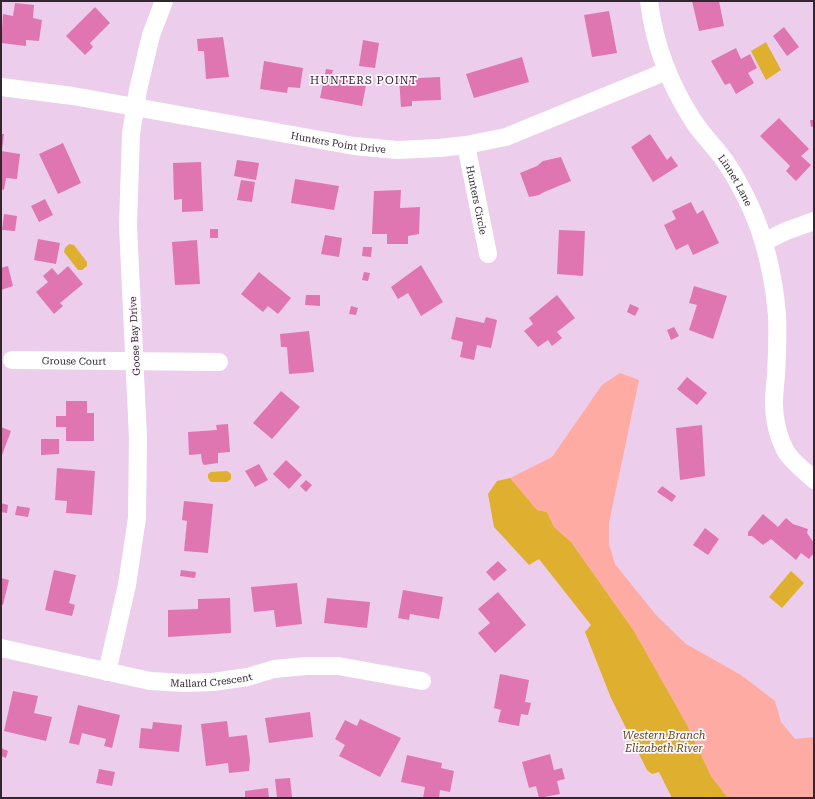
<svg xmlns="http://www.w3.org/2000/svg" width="815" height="799" font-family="'Roboto Serif',serif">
<rect width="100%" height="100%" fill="#edcdec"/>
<path fill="#feaca3" d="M620 373 639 380 609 523V544L615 564 656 615 686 644 741 675 775 701 781 722 795 739 814 737V798H728L711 776 687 725 634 631 571 542 554 527 547 512 537 510 510 478 552 457 602 385Z"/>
<path fill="#dfaf2f" d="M766 42 781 70 766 80 751 51Z
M69 244 74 245 87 262V266L82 270H78L64 252 65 248Z
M227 471 231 474V479L227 482H211L208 478V474L211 472Z
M510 478 537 510 547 512 554 527 571 542 634 631 687 725 711 776 728 798H672L659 772 652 774 647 770 611 698 585 632 591 625 539 559 529 565 494 527 488 494 497 481Z
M791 571 804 583 782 608 769 597Z"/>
<path fill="#df76b1" d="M692 1H719L724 26 699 31Z
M15 3 34 5 33 18 42 20 39 41 26 40V46L1 43 3 14 13 16Z
M95 7 110 23 90 43 93 47 85 55 66 36Z
M609 11 617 53 592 57 584 15Z
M784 27 799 47 787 56 773 36Z
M223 37 229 77 206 79 204 51H198L197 39Z
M363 40 379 43 375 68 359 66Z
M736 48 741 59 750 54 757 68 748 73 754 83 736 94 730 83 725 85 711 61Z
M522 57 529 82 474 98 466 74Z
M264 61 303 68 300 88 288 87 287 93 260 89Z
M326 69 333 70 332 74 367 80 362 106 320 98Z
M440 77 441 100 412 101V106L401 107 399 79Z
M779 118 809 149 801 156 811 165 796 181 786 171 790 166 760 136Z
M810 120H814V126L811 127Z
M1 134H4L2 150H1Z
M650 134 667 160 671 156 678 166 653 182 631 147Z
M63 143 81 183 58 194 39 154Z
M1 151 20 154 17 179 6 178 4 190 1 189Z
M561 157 571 181 544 192 539 195 529 197 520 173 537 166 543 161Z
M237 160 259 163 256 180 234 176Z
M201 162 203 211 182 212V199L174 200 173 163Z
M295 179 339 186 334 210 291 203Z
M241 180 255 182 252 202 237 200Z
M401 190 400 208 420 207 419 234 408 236V244H387V234H372L374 191Z
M45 199 53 215 39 222 31 206Z
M691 202 697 214 703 210 719 243 693 255 688 244 676 250 664 225 676 219 672 211Z
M4 214 17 216 15 231 2 230Z
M210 229H218V238H210Z
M559 230 585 231 583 276 557 274Z
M325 235 342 238 339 257 321 254Z
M38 239 60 243 56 264 34 260Z
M197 240 200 284 175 285 172 242Z
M363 247H372L371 257 362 256Z
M421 265 443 302 421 316 408 293 398 299 391 287Z
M8 266 13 286 1 290V268Z
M68 266 83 284 60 303 63 306 54 314 36 292 48 282 43 276 52 268 58 275Z
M259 272 291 298 278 314 268 306 263 312 241 294Z
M364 272 370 273 368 281 362 280Z
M694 286 727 296 713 339 689 330 697 305 689 303Z
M306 295H320V306L305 305Z
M557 295 575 318 557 332 562 338 552 346 548 340 538 347 524 331 533 324 529 318Z
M630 304 639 308 635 316 627 312Z
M351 306 358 308 356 315 349 314Z
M456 317 484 323 486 317 497 320 491 348 477 345 474 360 460 357 463 342 451 339Z
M674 327 679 336 671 340 667 330Z
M309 331 314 372 289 374 287 347H281L280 334Z
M687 377 707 393 697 405 677 389Z
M281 391 300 407 272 439 253 423Z
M66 401H87V413H94V441H66V427H56V416H66Z
M228 424 230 452 218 453V463L204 465 202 462 201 454 189 455 188 432 217 430 216 425Z
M702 425 705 476 680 480 676 428Z
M1 427 11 431 2 455 1 454Z
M41 439H59V454L41 455Z
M286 460 302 475 289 489 273 474Z
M259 464 268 480 255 487 245 471Z
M57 468 95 471 92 515 66 513 67 501 55 500Z
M306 480 312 485 306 492 300 486Z
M662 486 676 496 672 502 657 492Z
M184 501 213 504 208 553 184 551 187 521 182 520Z
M1 503 8 505 7 513 1 512Z
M17 506 30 508 28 517 15 515Z
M763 514 778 527 786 518 793 524 808 529 807 533 814 543V553L809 559 801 553 796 560 771 539 763 545 752 536H748V532Z
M705 528 719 539 708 555 693 545Z
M498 561 507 570 494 581 486 572Z
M54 570 76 575 69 603 75 605 72 616 45 610Z
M181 570 196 572 195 578 180 576Z
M1 578 9 580 3 605 1 604Z
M297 583 302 624 276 627 274 610 254 612 251 587Z
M403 590 443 597 439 619 410 614 409 620 398 618Z
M498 592 526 625 495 653 478 633 490 623 478 609Z
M230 598 231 633 168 637V610L198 609V599Z
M327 598 370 602 367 628 324 623Z
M500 674 529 680 525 702 531 703 528 715 521 714 519 726 498 722 501 710 494 708Z
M13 691 38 696 34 713 52 717 46 741 4 731Z
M78 705 120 715 112 748 104 746 106 739 82 733 79 745 69 743Z
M310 712 313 737 269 743 265 718Z
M360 719 401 738 380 777 339 756 345 745 335 739 345 720 357 726Z
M227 721 229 737 247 735 250 760 249 771 229 773 228 763 206 766 201 724Z
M153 722 182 725 179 752 139 748 141 728 152 729Z
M1 748 8 751 6 758 1 756Z
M550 754 554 770 562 768 565 779 557 781 560 794 539 798 536 786 529 788 522 762Z
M407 755 442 763 441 768 454 771 450 792 440 790 439 798H423L425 787 401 782Z
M99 769 115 772 112 786 96 783Z
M290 778 292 797 277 798 275 779Z
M268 788 269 798H245V791Z"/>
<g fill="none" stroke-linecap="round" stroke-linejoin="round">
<g stroke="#fff" stroke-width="18">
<path id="s1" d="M649 1C654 44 670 85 694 122 702 134 713 145 722 157 739 180 757 217 764 244 771 267 775 291 777 315 778 335 777 356 776 376 775 385 774 394 774 403 774 418 778 436 785 450 790 460 806 472 814 480"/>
<path id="s2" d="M1 87 73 96 354 146 397 150 439 148 466 145 506 137 667 71"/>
<path id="s3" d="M466 145 488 254"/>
<path d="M764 242 786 231 814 221"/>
<path id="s4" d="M12 360 219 362"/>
<path id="s5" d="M1 648 150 681 185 683 213 682 248 677 274 669 306 666H338L422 681"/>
<path d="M107 672 127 585 137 518 138 438 128 225 131 134 138 90 151 35 164 1"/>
</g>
</g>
<g text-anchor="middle" stroke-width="3.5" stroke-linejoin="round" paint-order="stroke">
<g font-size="10" fill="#322632" stroke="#fef7fe">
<text dy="4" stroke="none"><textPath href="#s2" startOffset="342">Hunters Point Drive</textPath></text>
<text dy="4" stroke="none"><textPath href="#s1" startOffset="202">Linnet Lane</textPath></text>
<text dy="4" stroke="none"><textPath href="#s3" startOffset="56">Hunters Circle</textPath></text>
<text transform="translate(134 336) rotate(-93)" y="4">Goose Bay Drive</text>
<text dy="4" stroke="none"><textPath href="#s4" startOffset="62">Grouse Court</textPath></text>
<text dy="4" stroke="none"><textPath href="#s5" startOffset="214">Mallard Crescent</textPath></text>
</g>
<g font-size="11" letter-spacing="1" fill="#322632" stroke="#fef7fe">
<text x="364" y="84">HUNTERS POINT</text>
</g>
<g font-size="11" font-style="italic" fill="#624e1e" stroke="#fef7fe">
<text x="664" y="739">Western Branch<tspan x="664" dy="13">Elizabeth River</tspan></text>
</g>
</g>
<rect width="815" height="799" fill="none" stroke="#322632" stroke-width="4"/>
</svg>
